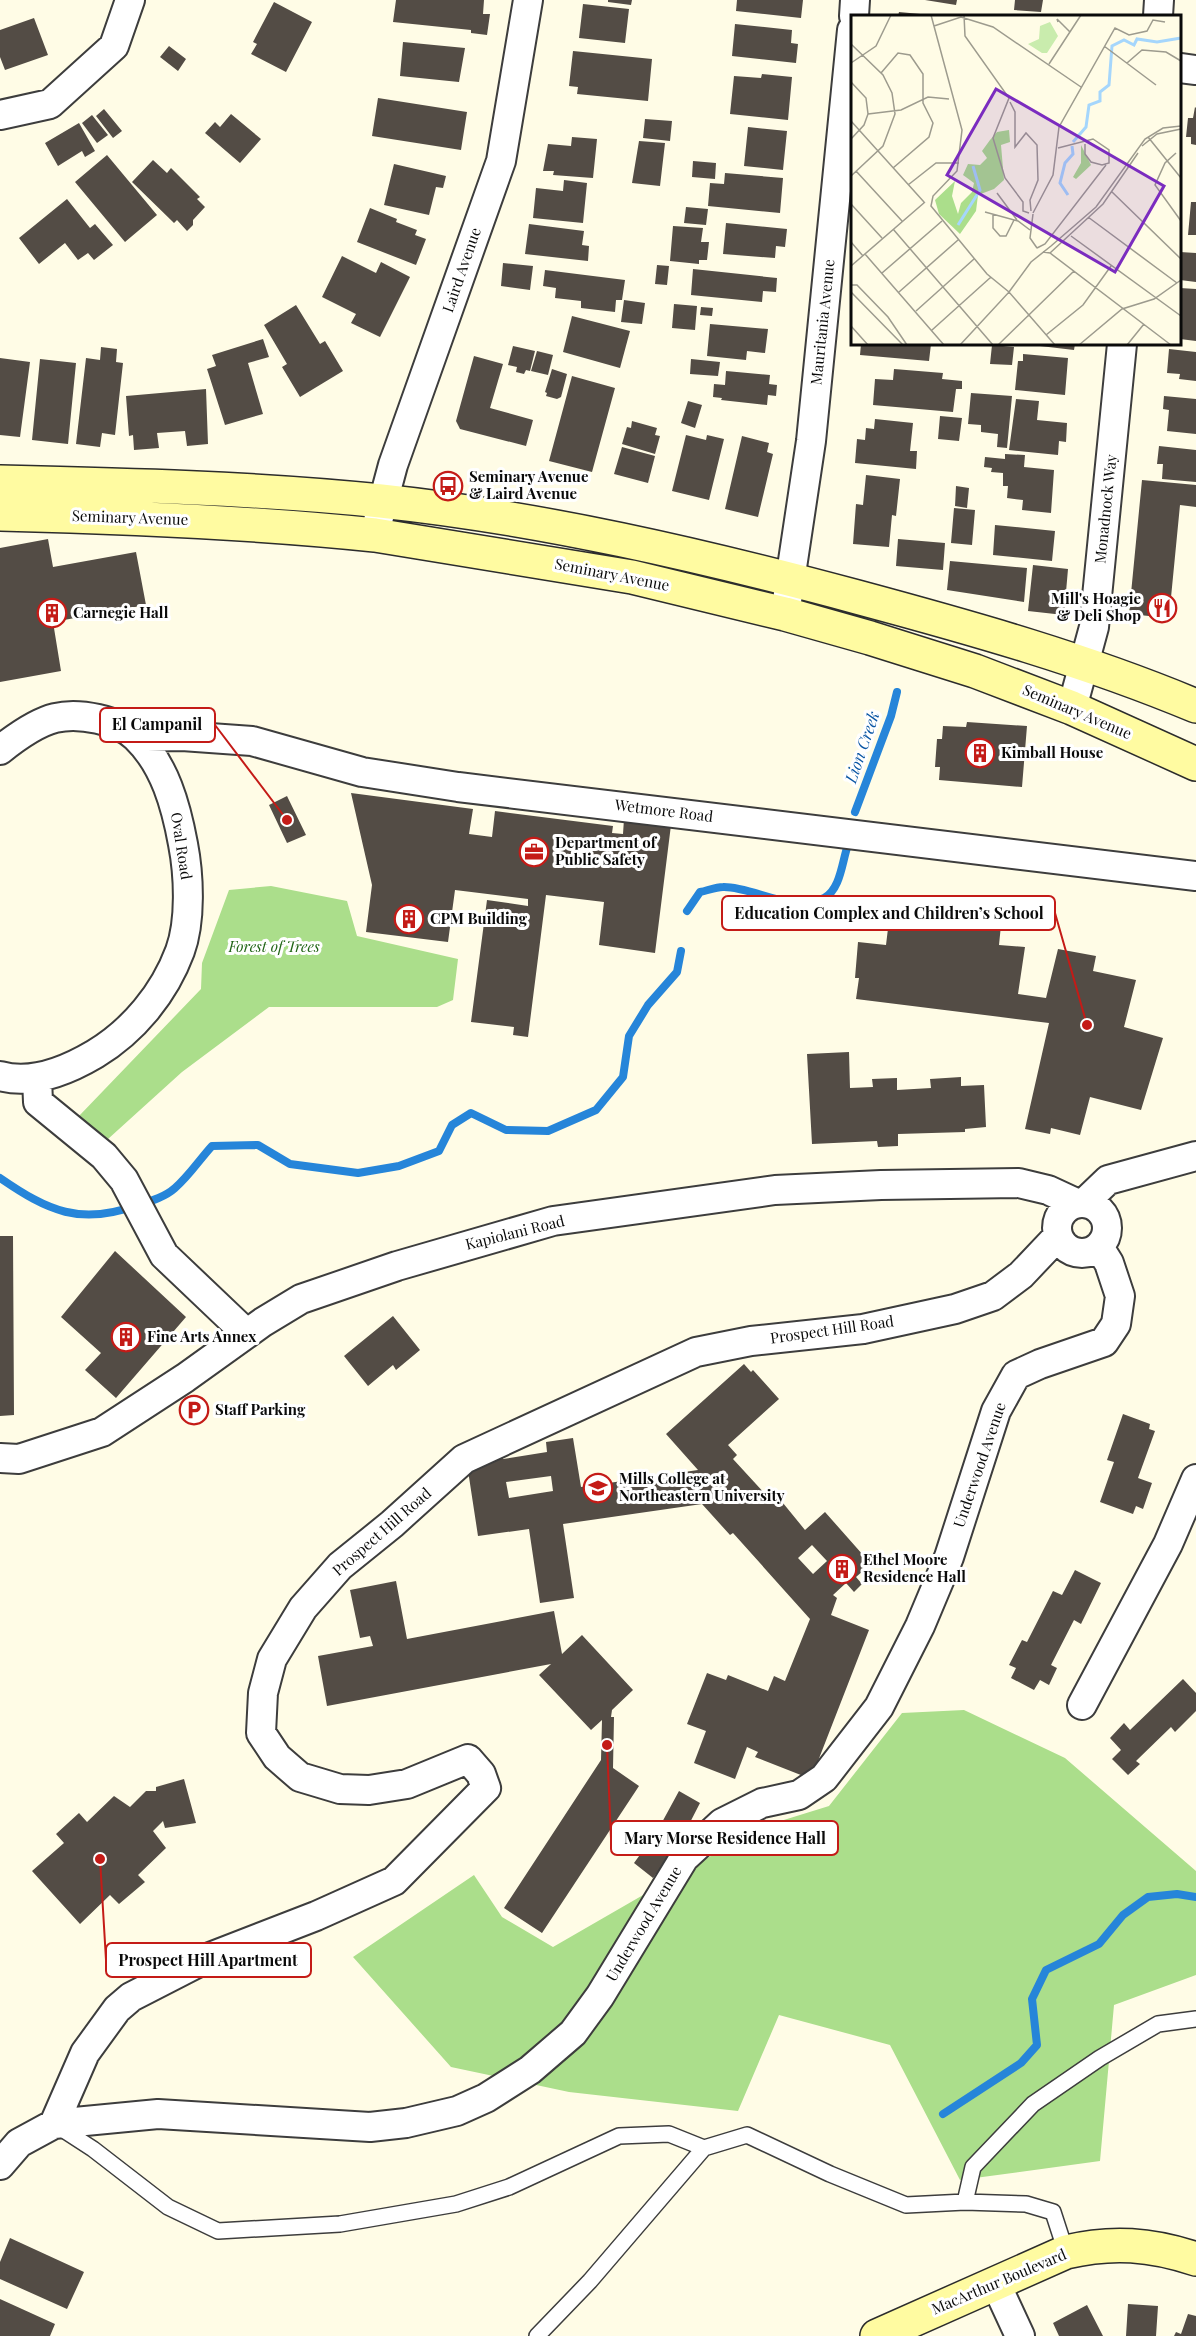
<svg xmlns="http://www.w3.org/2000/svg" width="1196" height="2336" font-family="'Playfair Display',serif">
<rect width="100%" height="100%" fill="#fffce6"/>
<path fill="#abde8b" d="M271 886 347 901 357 936 458 959 453 1000 437 1007H269L182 1072 108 1139 79 1116 201 989 202 963 229 890Z
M964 1710 1065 1758 1196 1871V1975L1114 2005 1100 2161 960 2180 890 2045 779 2015 738 2111 569 2092 451 2067 353 1957 474 1875 502 1917 553 1947 761 1827 829 1806 902 1713Z"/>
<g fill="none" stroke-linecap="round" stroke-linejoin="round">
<path stroke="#2685d9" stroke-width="8" d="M855 812 891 716 897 692
M687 911 700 892C707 891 715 887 723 887 752 886 796 915 824 898 840 890 842 863 847 848
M0 1178C48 1211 80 1226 138 1205 151 1201 165 1197 175 1188 189 1176 200 1159 212 1146L258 1145 290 1164 358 1173 399 1166 439 1151 452 1125 471 1113 506 1130 548 1131 596 1110 623 1077 629 1036 648 1005 677 972 681 951
M943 2114 1021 2063 1037 2045 1032 1999 1046 1970 1099 1944 1123 1915 1148 1897 1177 1894 1196 1897"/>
</g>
<path fill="#534c45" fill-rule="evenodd" d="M396 0H484L483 14H490L487 35 471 33V30L393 22Z
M608 0H632L631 5 608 2Z
M737 0H803L801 18 736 11Z
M925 0H957L956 5Z
M1015 0H1043L1041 12 1014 10Z
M274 2 312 22 286 72 251 54 257 44 253 42Z
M583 4 629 9 625 43 579 38Z
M899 12 931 15V16H898Z
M34 18 48 55 5 70 0 57V30Z
M735 24 792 30 791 43 798 44 796 63 732 56Z
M403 42 465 48 459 82 400 76Z
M169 46 186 59 178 71 160 57Z
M573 51 652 59 648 101 577 94 578 87 569 86Z
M762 74 792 77 788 120 730 114 734 76 761 78Z
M378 98 467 112 461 150 372 136Z
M1195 107 1196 108V145L1191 144V137H1186L1188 118H1193Z
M104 109 122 131 113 138 96 116Z
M231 114 261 139 240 163 205 133 215 122 220 127Z
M92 115 108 135 97 143 82 123Z
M645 119 672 121 670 141 643 138Z
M79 123 95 151 85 157 82 151 58 166 45 143Z
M748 127 787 131 783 170 744 166Z
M572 137 597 139 593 178 553 175 554 171H543L548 144 571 146Z
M639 141 665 143 660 186 632 183Z
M107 155 157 215 125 242 75 182Z
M153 160 167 173 171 168 200 197 197 199 205 207 193 220V225L187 231 177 220 174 223 132 182Z
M693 161 716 163 715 179 692 177Z
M394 164 446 176 443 188 436 187 429 215 384 205Z
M725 173 783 178 780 213 708 206 710 183 724 184Z
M564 180 587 183 583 223 533 218 536 188 563 191Z
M67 199 90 228 95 224 113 245 94 260 88 253 78 260 65 243 39 264 19 238Z
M1191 202H1196V235H1188Z
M686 207 708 209 706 225 684 223Z
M370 208 397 219 396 222 417 230 415 235 426 239 416 265 357 242Z
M726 223 787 229 785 247 776 246 775 258 723 254Z
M529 224 584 231 582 245 589 246 588 261 525 254Z
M673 226 703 228 701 242H709L707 260H699V264L670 261Z
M1180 252 1196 253V282L1180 280Z
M342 256 376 273 381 262 410 277 380 337 351 323 356 314 322 297Z
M503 263 533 266 530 290 501 286Z
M657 265 669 266 667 285 655 284Z
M693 269 777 278 776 292 763 291 762 302 691 295Z
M545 270 625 280 622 300H616L615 312 581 308V301L555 298 556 288 543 286Z
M1180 288 1196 289V341L1180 339Z
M624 300 645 303 642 324 621 322Z
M674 304 697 306 695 330 672 328Z
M296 305 320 344 325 341 343 371 300 397 282 367 287 364 264 325Z
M701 307 713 308 712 316 700 315Z
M572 316 630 331 620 368 563 352Z
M710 324 768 329 765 353 747 351 746 360 707 356Z
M263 339 269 357 248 363 263 414 225 425 207 369 216 366 212 355Z
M861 344H931L929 361 860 355Z
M1023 344H1075L1074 350Z
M992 345 1014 347 1012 365 990 364Z
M513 346 535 351 530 371 526 370 524 374 516 372 517 367 508 365Z
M101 347 117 349 116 362 123 363 115 435 102 433 100 447 76 444 86 358 100 360Z
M1169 349 1196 352V381L1179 379 1180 374 1167 373Z
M537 351 553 355 548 375 531 371Z
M1023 354 1068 358 1065 395 1015 390 1018 361H1023Z
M474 356 503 364 490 408 533 420 526 446 460 429 456 421Z
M0 358 30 362 20 437 0 435Z
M40 359 76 363 68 444 32 440Z
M691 359 720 362 718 376 690 374Z
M552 369 567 374 561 397 557 399 546 396 547 393 545 392Z
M894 369 943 373 942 379 962 381V389H956L953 412 873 405 875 379 893 380Z
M726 371 770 375 769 384 777 385 776 396 768 395 767 405 721 400 722 398 713 397 714 384 725 385Z
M572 376 615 388 592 472 549 461Z
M206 389 208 444 187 446 185 431 157 433 159 448 134 450 133 435 129 436 126 396Z
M971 393 1012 396 1007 448 997 447 998 434 981 432V425L968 424Z
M1164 396 1196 399V434L1167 431 1169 410 1163 409Z
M1016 399 1039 401 1037 420 1067 423 1066 442 1059 441 1058 455 1009 450Z
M688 401 702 405 695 428 681 423Z
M940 416 962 418 959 441 938 439Z
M875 419 913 423 910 451H917L916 469 855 463 857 439 865 440 866 428 874 429Z
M632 421 657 428 655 435 660 436 655 454 622 444 627 427 631 428Z
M686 435 706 440 707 435 724 439 709 500 672 491Z
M742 436 769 443 767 452 773 454 758 517 725 509Z
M1159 446 1196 450V482L1162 479 1163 464H1157Z
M622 447 655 456 648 483 614 474Z
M1005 454 1025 455 1024 467 1054 470 1051 513 1022 510 1023 500 1007 498 1008 486H1003V473L991 472 992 468 984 467 985 457 1005 459Z
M866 475 900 479 896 516 892 515 889 547 853 544 856 504 863 505Z
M1142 480 1196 485V507L1180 505 1169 618 1129 614Z
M956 486 969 488 967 508 955 506Z
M954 508 975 510 972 545 951 543Z
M995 525 1055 531 1052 561 993 555Z
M48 539 53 567 136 552 146 605 53 622 61 671 0 682V548Z
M898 539 945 543 943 570 896 566Z
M950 561 1027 568 1024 602 947 590Z
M1033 565 1068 569 1064 615 1028 611Z
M967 722 1027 726 1022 787 939 780 940 767H935L937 739H942L943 726 966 727Z
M351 793 473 809 469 834 492 837 495 811 613 826 612 833 623 834 624 819 671 825 655 953 599 945 604 902 546 895 528 1037 513 1035 514 1027 471 1022 487 900 528 906V899L455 890 448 942 366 932 372 885Z
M287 796 306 835 287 843 269 805Z
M890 912 1001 925 999 945 1025 947 1018 994 1046 998 1058 949 1096 956 1093 971 1136 980 1124 1027 1163 1038 1141 1110 1090 1097 1080 1135 1051 1128 1050 1134 1025 1129 1049 1023 856 999 859 978H855L858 942 886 945Z
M849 1052 850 1088 873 1087 872 1079 897 1078V1090L931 1088 930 1079 961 1077V1086L984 1085 986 1127 965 1129V1132L898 1134V1146L878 1147 877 1141 812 1144 807 1054Z
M0 1236H13L14 1415 0 1416Z
M115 1251 186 1317 116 1398 85 1370 101 1353 61 1317Z
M393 1316 420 1350 396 1370 393 1365 368 1386 344 1356Z
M744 1364 751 1372 753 1370 779 1399 728 1445 737 1455 733 1459 768 1497 774 1492 805 1530 825 1512 871 1564 856 1577 862 1584 854 1592 846 1583 833 1595 837 1598 831 1615 869 1630 811 1779 755 1757 758 1752 747 1747 735 1779 694 1763 706 1731 687 1724 707 1673 726 1680 728 1675 768 1691 774 1676 785 1681 810 1619 733 1533 730 1535 702 1504 563 1524 574 1598 540 1603 529 1529 478 1536 467 1464 502 1455 503 1459 547 1452 546 1442 573 1438 581 1487 698 1470 666 1434ZM551 1476 553 1491 509 1498 506 1482ZM812 1545 827 1561 813 1574 798 1558Z
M1123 1414 1150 1424 1149 1429 1155 1431 1138 1478 1152 1483 1143 1509 1136 1506 1133 1514 1100 1502 1114 1462 1107 1460Z
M1075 1570 1101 1583 1081 1624 1074 1620 1051 1665 1057 1668 1049 1685 1040 1680 1034 1690 1011 1678 1016 1668 1009 1665 1022 1640 1027 1642 1053 1591 1062 1595Z
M396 1581 407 1639 554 1611 562 1654 582 1635 633 1690 612 1710 611 1717H614L613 1768 639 1786 542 1933 504 1908 601 1760 602 1720 591 1730 539 1675 551 1664 327 1706 318 1656 373 1646 370 1636 360 1638 350 1590Z
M1183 1679 1196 1693V1711L1175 1732 1171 1727 1136 1761 1140 1764 1128 1775 1112 1759 1121 1750 1110 1738 1124 1723 1130 1730Z
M184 1779 196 1823 165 1828 163 1821 153 1831 166 1848 138 1875 145 1882 119 1904 110 1895 80 1924 32 1871 64 1843 56 1834 79 1813 87 1822 114 1796 130 1807 146 1791H156V1787Z
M679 1791 700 1803 682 1838 660 1826Z
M658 1830 678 1845 653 1878 634 1863Z
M10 2238 84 2272 67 2309 0 2279V2262Z
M0 2299 55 2324 50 2336H0Z
M1128 2304 1158 2306 1156 2336H1126Z
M1087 2305 1103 2336H1059L1053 2323Z
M1188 2314 1196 2316V2336H1174L1176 2332 1181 2334Z"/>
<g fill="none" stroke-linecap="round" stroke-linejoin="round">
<g stroke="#3d3d3d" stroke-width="18">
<path id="lane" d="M56 2125 93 2149 168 2207 218 2231 340 2224 456 2204 509 2187 619 2136 669 2134 704 2148
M965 2202 973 2167 1033 2104 1100 2058 1158 2024 1196 2019
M537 2336 590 2281 704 2148 747 2135 830 2174 906 2205 965 2202 1026 2204 1053 2212 1066 2252"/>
</g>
<g stroke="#3d3d3d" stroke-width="32">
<path id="street" d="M854 16 855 0
M1158 16 1159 0
M1180 68 1196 70
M0 115 50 104 114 46 130 0
M378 521 393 465 501 161 528 0
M785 614 811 441 852 30
M1072 708 1094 627 1122 344
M136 737 182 736 252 741 362 772 458 787 1196 876
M0 750C15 738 35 723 55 718 79 712 118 720 136 737 165 765 176 806 183 844 189 875 191 921 180 951 164 994 133 1031 95 1054 68 1070 32 1085 0 1076
M37 1078 38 1102 104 1156 124 1180 164 1255 246 1333
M1085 1202 1108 1180 1196 1156
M1057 1228a25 25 0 1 1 50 0a25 25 0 1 1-50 0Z
M0 1458 19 1459 102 1432 185 1378 263 1322 301 1299 397 1266 553 1221 775 1190 881 1185 1019 1183 1048 1190 1076 1203
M1082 1705 1168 1544 1196 1479
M54 2124 85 2053 117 2009 131 1997 205 1959 316 1916 394 1881 486 1788 481 1774 468 1759 407 1784 369 1790 340 1789 300 1777 277 1757 261 1733 263 1693 272 1659 303 1608 340 1566 392 1524 464 1459 696 1352 751 1341 863 1329 955 1309 993 1296 1021 1275 1058 1236
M0 2165 19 2143 54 2124 158 2114 370 2127 406 2123 457 2111 486 2098 530 2070 573 2033 600 1996 684 1858 722 1823 762 1803 799 1795 824 1778 879 1707 920 1626 949 1557 996 1411 1016 1375 1040 1364 1104 1342 1116 1324 1120 1296 1109 1263 1099 1247
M995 2282 1020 2336"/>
</g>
<g stroke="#2c2c2c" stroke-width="36">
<path id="secondary" d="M0 482C127 485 254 488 381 501 541 518 701 555 857 597 972 628 1086 660 1196 706
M0 514C125 517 250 522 375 535L632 577 785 614 870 638 975 671 1072 708 1196 764
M877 2336 1066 2252C1112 2241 1151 2244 1196 2259"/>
</g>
<use href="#lane" stroke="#fff" stroke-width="15"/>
<use href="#street" stroke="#fff" stroke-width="28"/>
<use href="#secondary" stroke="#fffba1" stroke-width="33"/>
</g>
<defs>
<g id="bus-ring" transform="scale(1.5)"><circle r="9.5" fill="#fff" stroke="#c41b17" stroke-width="1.5"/><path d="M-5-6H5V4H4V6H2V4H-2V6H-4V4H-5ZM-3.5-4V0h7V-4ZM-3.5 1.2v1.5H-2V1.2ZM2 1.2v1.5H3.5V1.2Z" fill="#c41b17"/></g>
<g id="restaurant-ring" transform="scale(1.5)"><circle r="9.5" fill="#fff" stroke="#c41b17" stroke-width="1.5"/><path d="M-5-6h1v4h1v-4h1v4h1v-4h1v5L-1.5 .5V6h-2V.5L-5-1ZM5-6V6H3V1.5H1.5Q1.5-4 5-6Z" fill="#c41b17"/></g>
<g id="building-ring" transform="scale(1.5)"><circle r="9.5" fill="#fff" stroke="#c41b17" stroke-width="1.5"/><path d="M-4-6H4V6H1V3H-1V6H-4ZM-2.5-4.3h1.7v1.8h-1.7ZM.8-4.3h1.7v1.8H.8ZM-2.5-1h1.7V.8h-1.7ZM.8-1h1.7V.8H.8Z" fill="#c41b17"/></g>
<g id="office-ring" transform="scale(1.5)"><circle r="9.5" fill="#fff" stroke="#c41b17" stroke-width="1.5"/><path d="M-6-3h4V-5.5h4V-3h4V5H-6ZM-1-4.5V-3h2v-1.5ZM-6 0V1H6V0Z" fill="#c41b17"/></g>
<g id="parking-ring" transform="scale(1.5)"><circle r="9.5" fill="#fff" stroke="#c41b17" stroke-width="1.5"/><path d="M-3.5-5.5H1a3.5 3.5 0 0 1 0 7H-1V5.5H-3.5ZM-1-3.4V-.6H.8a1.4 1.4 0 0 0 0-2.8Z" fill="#c41b17"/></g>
<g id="university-ring" transform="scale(1.5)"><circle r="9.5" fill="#fff" stroke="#c41b17" stroke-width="1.5"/><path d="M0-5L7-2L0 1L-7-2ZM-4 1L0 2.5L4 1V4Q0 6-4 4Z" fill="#c41b17"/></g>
</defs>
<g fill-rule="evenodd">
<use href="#bus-ring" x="448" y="486"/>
<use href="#restaurant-ring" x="1162" y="608"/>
<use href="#building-ring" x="52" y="613"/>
<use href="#building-ring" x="980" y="753"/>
<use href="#office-ring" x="534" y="852"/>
<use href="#building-ring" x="409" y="919"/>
<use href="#building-ring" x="126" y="1337"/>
<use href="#parking-ring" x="194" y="1410"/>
<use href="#university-ring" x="598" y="1488"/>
<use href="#building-ring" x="842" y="1569"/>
</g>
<g text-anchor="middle" stroke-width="6" stroke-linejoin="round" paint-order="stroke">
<g font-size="15" fill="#0a0a0a" stroke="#fff">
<text transform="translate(462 270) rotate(-71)" y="5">Laird Avenue</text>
<text transform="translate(823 322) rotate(-84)" y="5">Mauritania Avenue</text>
<text transform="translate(1106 509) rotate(-84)" y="5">Monadnock Way</text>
<text transform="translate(130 518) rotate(2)" y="5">Seminary Avenue</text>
<text transform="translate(612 575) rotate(11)" y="5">Seminary Avenue</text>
<text transform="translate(1077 712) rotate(23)" y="5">Seminary Avenue</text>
<text transform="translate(664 811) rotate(7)" y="5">Wetmore Road</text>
<text transform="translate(181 846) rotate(81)" y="5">Oval Road</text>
<text transform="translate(515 1233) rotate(-14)" y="5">Kapiolani Road</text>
<text transform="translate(832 1330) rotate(-8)" y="5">Prospect Hill Road</text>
<text transform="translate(980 1465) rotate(-71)" y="5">Underwood Avenue</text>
<text transform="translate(382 1532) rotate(-41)" y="5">Prospect Hill Road</text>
<text transform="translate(644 1924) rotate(-59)" y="5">Underwood Avenue</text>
<text transform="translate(999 2282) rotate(-23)" y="5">MacArthur Boulevard</text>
</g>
<g font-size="15" font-weight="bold" fill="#0a0a0a" stroke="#fff" text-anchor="start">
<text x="469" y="482">Seminary Avenue<tspan x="469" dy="17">&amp; Laird Avenue</tspan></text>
<text x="1141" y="604" text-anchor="end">Mill's Hoagie<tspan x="1141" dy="17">&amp; Deli Shop</tspan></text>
<text x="73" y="618">Carnegie Hall</text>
<text x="1001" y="758">Kimball House</text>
<text x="555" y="848">Department of<tspan x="555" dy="17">Public Safety</tspan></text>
<text x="430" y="924">CPM Building</text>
<text x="147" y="1342">Fine Arts Annex</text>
<text x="215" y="1415">Staff Parking</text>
<text x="619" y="1484">Mills College at<tspan x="619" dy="17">Northeastern University</tspan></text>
<text x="863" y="1565">Ethel Moore<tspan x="863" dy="17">Residence Hall</tspan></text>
</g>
<g font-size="15" font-style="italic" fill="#216516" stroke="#fff">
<text x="274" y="952">Forest of Trees</text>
</g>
<g font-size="16" font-style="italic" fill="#0a56a4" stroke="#fff">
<text transform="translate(862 747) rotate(-71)" y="6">Lion Creek</text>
</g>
</g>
<g transform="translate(851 15)">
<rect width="330" height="330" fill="#fffce6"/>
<path d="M199 7 207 21 196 38H191L177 29 188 24 189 11Z" fill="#c9ecad"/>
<path d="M158 115 159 127 150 130 153 165 143 174 127 180 125 196 109 219 88 199 84 185 104 166 101 181 107 199 110 188 121 177 123 168 112 160 117 149 129 150 136 143 131 136 139 125 146 117ZM230 130 240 150 225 164 222 162 230 148Z" fill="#abde8b"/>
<path fill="none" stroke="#a5d6fc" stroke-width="3" d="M222 127 235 112 238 90 249 86V77L258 70 261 31 273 25 283 30 286 24 306 27 330 23M217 180 209 168 214 148 222 139 221 131M107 210 129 175 122 151"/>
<path fill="none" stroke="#9d9b8e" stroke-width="1.5" d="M80 0 111 115 106 156 82 181 80 191 136 259 158 277M113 0 114 21 158 83 142 123 154 163 172 187V196L178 198M207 7 206 4 219 17M83 11 110 2 142 12 230 72M0 29 32 60 41 78 44 99 32 131 0 161M253 31 305 70M0 48 25 31 40 0M276 48 291 35 315 37 330 46M198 49 230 0M30 58 47 38 59 40 72 59V88L82 108 78 122 42 153M0 67 15 83 17 99 13 110 0 124M159 87 164 97V132L175 118 186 130 187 165 179 185 180 196M17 99 50 95 77 82 98 84M0 106 73 187M297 122 330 163M291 131 306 119 330 114M207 133 242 124 258 135V148L251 150 240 147 234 139V129M325 138 314 148 304 170 330 206M5 156 51 206M57 170 85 148H108M260 176 330 244M146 178 166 205M0 189 31 223M134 197 167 206 179 215M182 198 202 160 208 112 264 13 278 20 296 16 302 5 314 7M142 199V213L149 221H155L163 205M182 199 179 223 186 233M237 202 326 268M42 214 142 330M220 221 330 301M0 227 12 241M200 231 245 192 294 124 312 113 330 111M186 233 194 229 255 150M192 237 199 238 320 330M199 238 252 189 287 138M14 239 93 330M0 251 74 187M31 258 91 206M0 270H6L37 302 56 330M0 277 52 330M48 277 107 225M158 277 180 247 200 231M65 296 123 244M0 311 17 330M81 315 140 262M195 320 232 290 260 251M109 330 158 277 204 330M147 330 223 256M228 330 271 294 303 284 330 265M276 330 293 309"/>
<path fill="#7b2cbf" fill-opacity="0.15" stroke="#7b2cbf" stroke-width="3" d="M145 74 313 171 264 257 96 160Z"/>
<rect width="330" height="330" fill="none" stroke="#0a0a0a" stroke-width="3"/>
</g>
<path fill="none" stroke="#c41b17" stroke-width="2" d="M287 820L215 725M1087 1025L1055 913M607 1745L611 1838M100 1859L106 1960"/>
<g fill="#c41b17" stroke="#fff" stroke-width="2">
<circle cx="287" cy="820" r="6"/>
<circle cx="1087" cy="1025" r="6"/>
<circle cx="607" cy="1745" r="6"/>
<circle cx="100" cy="1859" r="6"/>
</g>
<g fill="#fff" stroke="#c41b17" stroke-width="2">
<rect x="100" y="708" width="115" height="34" rx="6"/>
<rect x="722" y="896" width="333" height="34" rx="6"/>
<rect x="611" y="1821" width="227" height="34" rx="6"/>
<rect x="106" y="1943" width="205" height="34" rx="6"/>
</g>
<g font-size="16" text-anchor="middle" font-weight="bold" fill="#0a0a0a">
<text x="157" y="730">El Campanil</text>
<text x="889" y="919">Education Complex and Children’s School</text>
<text x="725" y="1844">Mary Morse Residence Hall</text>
<text x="208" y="1966">Prospect Hill Apartment</text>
</g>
</svg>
